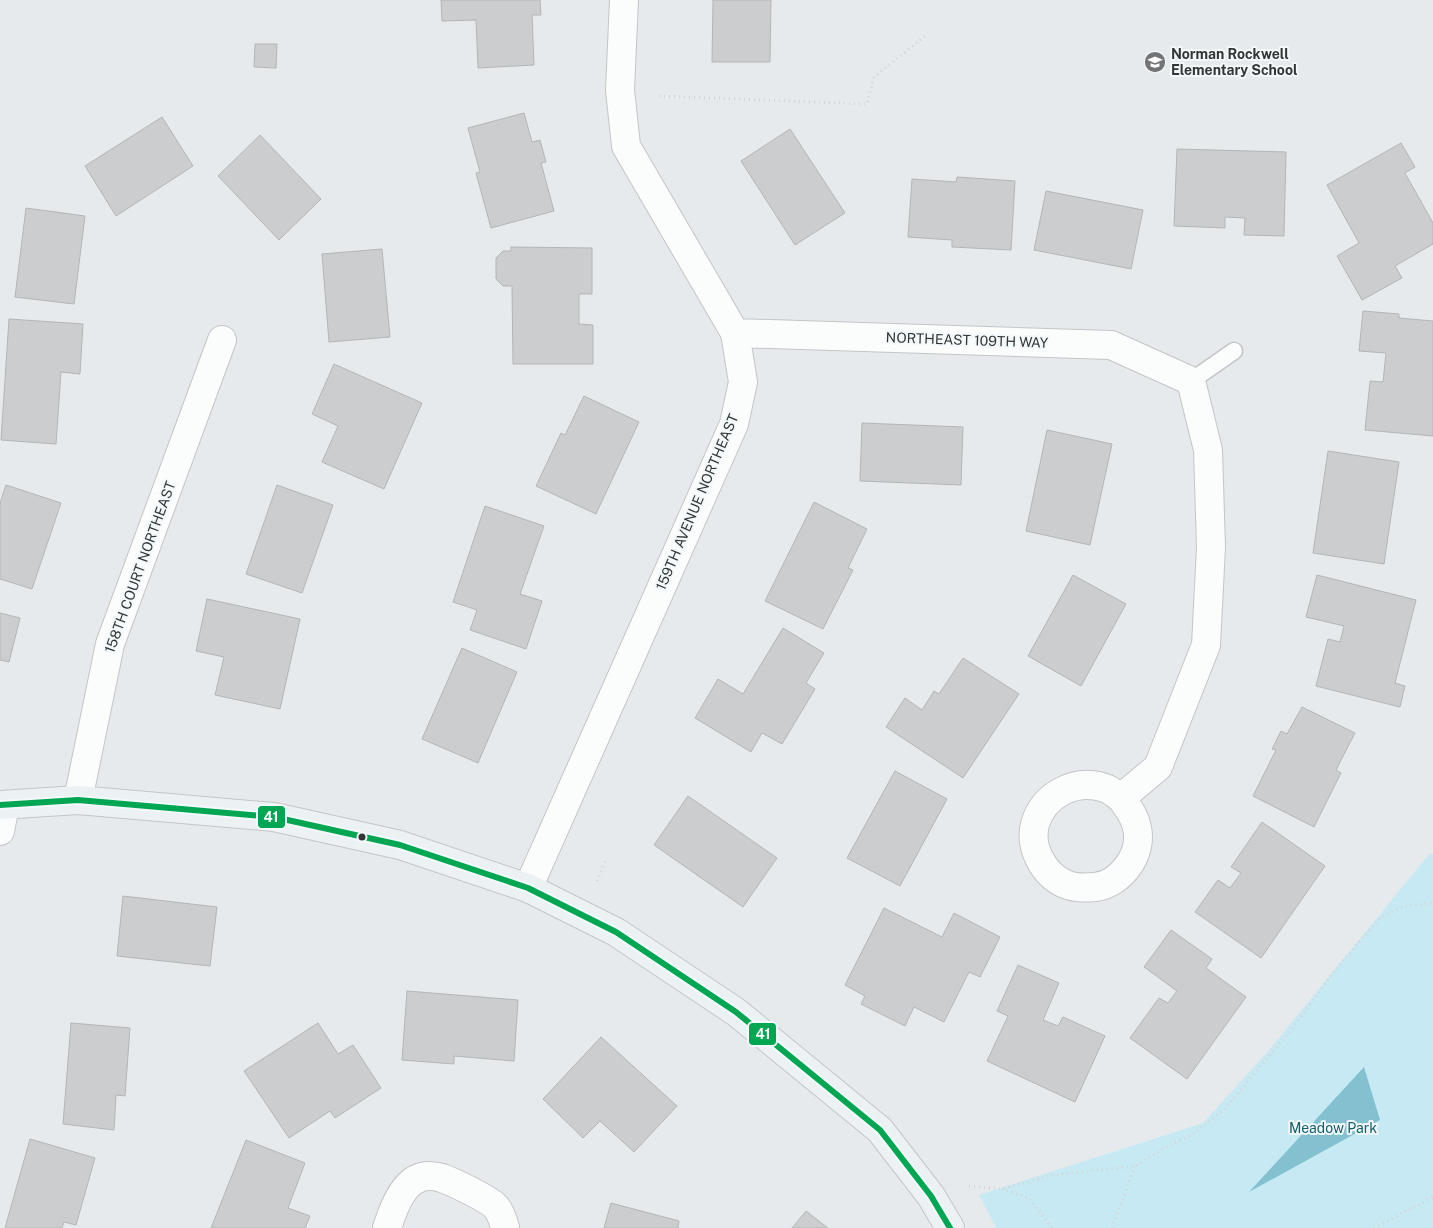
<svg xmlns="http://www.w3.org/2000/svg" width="1433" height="1228" font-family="'Public Sans',sans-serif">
<rect width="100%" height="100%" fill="#e7eaec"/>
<path fill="#c6e9f3" d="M1430 853 1433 855V1228H996L979 1195 1203 1123 1264 1056Z"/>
<path fill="#83c1d0" d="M1364 1067 1380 1120 1249 1192Z"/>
<path fill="#cbcdce" stroke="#b3b6b7" d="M441 0H540L541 15H532L534 65 478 68 476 20 442 21Z
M713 0H771L770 62H712Z
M255 44H277L276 68 254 67Z
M524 113 532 142 540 140 546 162 541 163 554 211 491 228 476 173 480 172 468 128Z
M162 117 193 166 116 216 85 166Z
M790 129 845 213 795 245 741 161Z
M260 135 321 199 279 240 218 176Z
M1401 143 1415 167 1405 173 1433 223V244L1395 266 1402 278 1362 300 1337 256 1359 243 1327 185Z
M1177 149 1286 152 1284 236 1244 235 1245 218 1225 217V228L1174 226Z
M957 177 1015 181 1011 250 952 247V240L908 237 912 179 956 182Z
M1046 191 1143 210 1131 269 1034 250Z
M26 208 85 216 74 304 15 297Z
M511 247 592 248V294H579V324L593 325V364H513L512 286H503L496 279V258L503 251H511Z
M382 249 390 337 329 342 322 254Z
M1363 311 1399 314V318L1433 321V436L1365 430 1370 381 1383 382 1386 353 1359 351Z
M9 319 83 324 80 374 61 372 56 444 1 440Z
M334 364 422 403 384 489 322 462 338 426 312 414Z
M584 396 639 422 596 514 536 486 561 433 565 435Z
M862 423 963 427 961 485 860 481Z
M1047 430 1112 444 1090 545 1026 531Z
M1328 451 1399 462 1384 564 1313 553Z
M6 485 61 503 32 589 0 579V503Z
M277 485 333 505 302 593 246 574Z
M814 502 867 529 848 568 853 570 823 629 765 601Z
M485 506 544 526 520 594 542 601 526 649 470 630 477 610 453 602Z
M1073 575 1126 604 1081 686 1028 656Z
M1317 575 1416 600 1395 683 1405 686 1400 707 1316 686 1328 639 1340 642 1344 626 1306 617Z
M207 599 300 619 280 709 215 695 224 657 196 651Z
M0 613 20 618 9 662 0 660Z
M783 628 824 653 806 683 815 689 782 744 762 733 751 752 695 718 718 679 743 694Z
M462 648 517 672 478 763 422 739Z
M963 658 1019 694 963 778 886 727 905 698 922 710 934 691 939 694Z
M1302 707 1355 733 1336 770 1341 773 1314 827 1253 796 1276 750 1272 749 1281 731 1287 734Z
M895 771 947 799 900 886 847 858Z
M688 796 777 858 743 907 654 845Z
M1262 822 1325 866 1261 958 1195 912 1218 880 1230 888 1241 873 1231 867Z
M123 896 217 907 210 966 117 956Z
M884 908 942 937 954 913 1000 937 980 977 969 972 944 1022 914 1007 905 1026 861 1004 865 996 845 985Z
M1171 930 1212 959 1206 968 1246 997 1187 1079 1130 1038 1159 998 1168 1003 1177 991 1144 967Z
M1018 965 1059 983 1043 1020 1058 1026 1063 1017 1105 1036 1075 1102 987 1061 1008 1016 997 1011Z
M407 991 518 1000 514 1061 454 1056V1064L402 1060Z
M71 1023 130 1028 125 1096 116 1095 114 1130 63 1124Z
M318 1023 338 1054 353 1045 381 1088 335 1118 330 1111 289 1138 244 1071Z
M601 1037 677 1106 634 1152 600 1121 583 1138 543 1099Z
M30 1139 95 1158 76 1225 64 1222 62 1228H5Z
M246 1140 305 1163 288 1208 310 1216 305 1228H211Z
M611 1203 679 1221 678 1228H604Z
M806 1211 828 1228H792Z"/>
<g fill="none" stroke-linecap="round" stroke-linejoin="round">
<g stroke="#c3c5c7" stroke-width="19">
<path id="lane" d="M1191 381 1234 351"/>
</g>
<g stroke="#c3c5c7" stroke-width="30">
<path id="street" d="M735 333 1111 345 1191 381 1208 450 1211 547 1206 645 1158 767 1121 798C1116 795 1111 790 1105 788 1076 778 1044 794 1035 824 1029 847 1043 874 1065 884 1074 888 1085 888 1095 887 1121 884 1143 854 1137 828 1135 816 1128 808 1121 798
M78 800 110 644 222 340
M0 831 5 805
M528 888 734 424 743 382 735 333 626 146 620 90 624 0
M387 1228C392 1212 402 1184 419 1178 426 1175 435 1176 442 1178 453 1182 489 1199 496 1207 501 1213 503 1220 505 1228"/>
</g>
<g stroke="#c3c5c7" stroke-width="30">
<path id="secondary" d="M0 805 78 800 274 817 400 845 528 888 616 932 736 1012 880 1130 931 1196 950 1228"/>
</g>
<path stroke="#d3d4d4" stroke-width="3" stroke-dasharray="1 4" stroke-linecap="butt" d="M659 96 867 104 874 77 925 36
M597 881 606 860
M969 1186 1002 1189 1053 1175 1135 1166 1168 1146 1193 1134 1224 1110 1290 1031 1339 965 1381 917 1404 906 1433 903
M1002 1189 1029 1198 1052 1228
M1112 1228 1135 1166
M1374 1228 1433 1197"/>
<use href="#lane" stroke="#fbfcfc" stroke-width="16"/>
<use href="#street" stroke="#fbfcfc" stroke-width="28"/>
<use href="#secondary" stroke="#ecf2f3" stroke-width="28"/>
<g stroke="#f3f9fa" stroke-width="10">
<path id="bus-1" d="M0 805 78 800 274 817 400 845 528 888 616 932 736 1012 880 1130 931 1196 950 1228"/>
</g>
<use href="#bus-1" stroke="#00a651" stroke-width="6"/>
</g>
<defs>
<g id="school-disc" transform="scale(1.125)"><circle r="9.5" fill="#727476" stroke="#f3f9fa"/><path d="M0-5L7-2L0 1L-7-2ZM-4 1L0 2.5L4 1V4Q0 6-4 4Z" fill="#fff"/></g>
</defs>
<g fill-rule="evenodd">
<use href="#school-disc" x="1155" y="62"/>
</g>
<circle fill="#333536" stroke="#f3f9fa" stroke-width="2" cx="362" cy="837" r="4.5"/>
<g text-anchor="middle" stroke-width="4" stroke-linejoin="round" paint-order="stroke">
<g font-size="14" font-weight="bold" fill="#333536" stroke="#f3f9fa" text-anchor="start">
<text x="1171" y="59">Norman Rockwell<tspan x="1171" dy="16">Elementary School</tspan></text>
</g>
<g font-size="14" fill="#333536" stroke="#f3f9fa">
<text transform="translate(967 340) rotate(2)" y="5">NORTHEAST 109TH WAY</text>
<text transform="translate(697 502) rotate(-67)" y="5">159TH AVENUE NORTHEAST</text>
<text transform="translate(140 567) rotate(-70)" y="5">158TH COURT NORTHEAST</text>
</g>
<g font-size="14" fill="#145c6b" stroke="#f3f9fa">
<text x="1333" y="1133">Meadow Park</text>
</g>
</g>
<g stroke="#f3f9fa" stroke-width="2">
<rect x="257" y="805" width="29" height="24" rx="5" fill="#00a651"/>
<rect x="748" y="1022" width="29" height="24" rx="5" fill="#00a651"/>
</g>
<g font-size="14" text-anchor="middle" font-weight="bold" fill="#fff">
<text x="271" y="822">41</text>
<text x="763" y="1039">41</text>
</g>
</svg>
